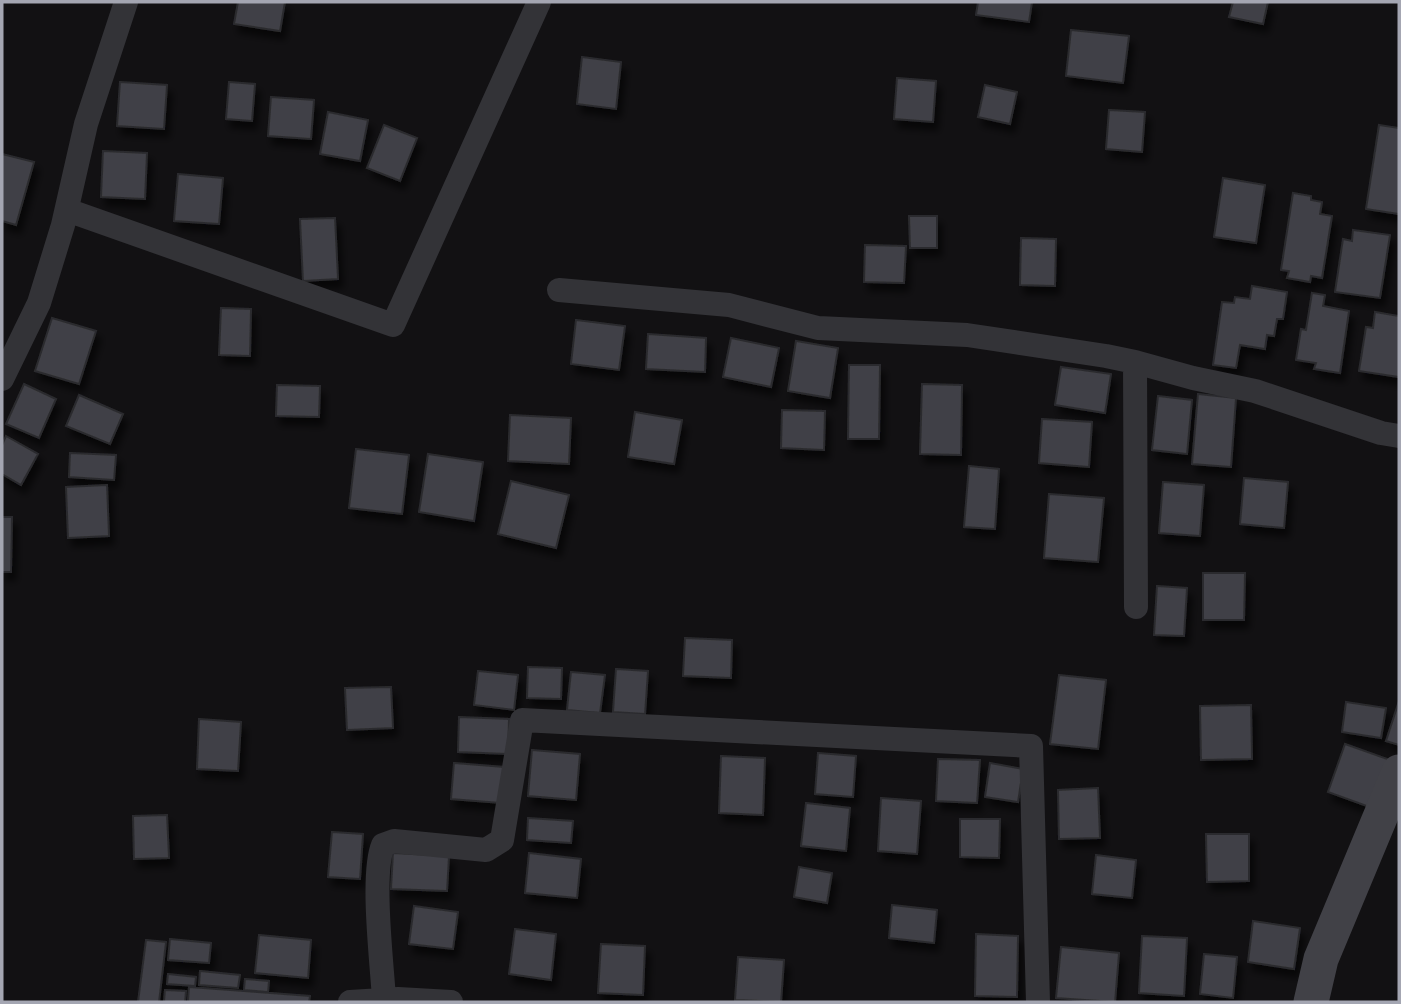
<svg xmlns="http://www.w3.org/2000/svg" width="1401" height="1004" font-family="Rubik,sans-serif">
<defs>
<filter id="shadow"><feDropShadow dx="4.5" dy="8" stdDeviation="3.5" flood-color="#0009"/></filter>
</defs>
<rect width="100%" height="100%" fill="#121113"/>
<path fill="#414146" stroke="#2c2c2f" stroke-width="2" filter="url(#shadow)" d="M238 2H285L280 31 234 24Z
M978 2H1032L1029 22 976 15Z
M1233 2H1268L1263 24 1229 17Z
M1071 30 1129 36 1123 83 1066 76Z
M582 57 621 62 616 109 577 104Z
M897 78 936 81 933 122 894 119Z
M120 82 167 85 164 129 117 126Z
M229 82 255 84 252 121 226 119Z
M985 85 1017 92 1010 124 978 117Z
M271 97 314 100 311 139 268 136Z
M1109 110 1145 112 1142 152 1106 149Z
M328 112 368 120 360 161 320 154Z
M384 125 417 138 400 181 367 168Z
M1379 125 1399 128V214L1366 209Z
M103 151 147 153 145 199 101 197Z
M2 154 34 162 16 225 2 221Z
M178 174 223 178 219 224 174 221Z
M1223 178 1265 185 1256 243 1214 237Z
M1293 193 1311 196V200L1322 202 1320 214 1332 216 1322 278 1311 276 1310 282 1287 278 1289 271 1281 270Z
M909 216H937V248H910Z
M335 218 338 279 303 281 300 219Z
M1353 230 1390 235 1380 298 1335 292 1343 239 1352 241Z
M1021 238 1056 239 1055 286 1020 285Z
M865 245 906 246 904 283 864 282Z
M1252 286 1287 292 1283 319H1277L1274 336 1267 335 1265 349 1240 345 1236 368 1213 365 1222 302 1234 303 1235 297 1250 299Z
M1312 293 1325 295 1323 306 1349 311 1340 373 1314 369 1316 363 1296 360 1301 329 1306 330Z
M221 308 251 309 250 356 219 355Z
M1375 312 1399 316V377L1359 371 1366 327 1373 328Z
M52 318 96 331 79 384 35 371Z
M576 320 625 326 619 370 571 364Z
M648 334 706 338 705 372 646 369Z
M731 338 779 348 771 387 723 377Z
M796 341 838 348 830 398 788 391Z
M849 365H880L879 439H848Z
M1061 367 1111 374 1105 413 1055 405Z
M24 384 56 399 39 438 6 424Z
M922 384 962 385 961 455 920 454Z
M277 385 320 386 319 417 276 416Z
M1198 394 1236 398 1231 467 1192 464Z
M79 395 123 414 110 444 66 426Z
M1158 396 1192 400 1187 454 1152 450Z
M782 410 825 411 824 450 781 448Z
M635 412 682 420 674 464 628 457Z
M510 415 571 418 569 464 508 461Z
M1042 419 1092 422 1089 467 1039 463Z
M6 436 38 454 21 485 2 474V445Z
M356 449 409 455 402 514 349 508Z
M70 453 116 455 114 480 69 477Z
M428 454 483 462 474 521 419 512Z
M969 466 999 469 995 529 964 527Z
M1244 478 1288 482 1284 528 1240 524Z
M511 481 569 495 556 548 498 534Z
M1163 482 1204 485 1200 536 1159 533Z
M107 485 109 536 68 538 66 487Z
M1049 494 1104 498 1098 562 1044 558Z
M2 517H12L11 572H2Z
M1203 573H1245L1244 620H1203Z
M1157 586 1187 588 1184 636 1154 635Z
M685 638 732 640 731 678 683 676Z
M528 667 562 668 561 699 527 698Z
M616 669 648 671 645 714 613 712Z
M478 671 518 675 514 710 474 705Z
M571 672 605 675 600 713 567 710Z
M1059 675 1106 680 1098 749 1050 744Z
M391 687 393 728 347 730 345 688Z
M1399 701V745L1386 741Z
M1346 702 1386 708 1381 738 1342 732Z
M1251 705 1252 759 1201 760 1200 706Z
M459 717 509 719 508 754 458 752Z
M199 719 241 722 238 771 197 769Z
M1345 744 1393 761 1375 809 1328 792Z
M532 750 580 754 576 800 528 796Z
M818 753 856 756 853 797 815 794Z
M721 756 765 758 763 815 719 813Z
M938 759 980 760 977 803 936 801Z
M454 763 504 767 501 803 451 799Z
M990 763 1023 769 1018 802 985 797Z
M1098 788 1100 838 1059 839 1058 790Z
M881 798 921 801 917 854 878 851Z
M806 803 850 808 846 851 801 846Z
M167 815 169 858 134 859 133 816Z
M528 818 573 821 571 843 527 840Z
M960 819H1000L999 858 960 857Z
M332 832 363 834 360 879 328 877Z
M1206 834H1249V881L1207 882Z
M393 853 449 856 447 891 391 889Z
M529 853 581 859 577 898 525 893Z
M1096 855 1136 860 1132 898 1092 894Z
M799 867 832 873 827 903 794 897Z
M892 905 937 910 934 943 889 938Z
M414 906 458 912 453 949 409 944Z
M1253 921 1300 928 1294 969 1248 962Z
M515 929 556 934 551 980 509 974Z
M976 934 1018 936 1017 997 975 996Z
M259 935 311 940 308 978 255 973Z
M1142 936 1187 938 1184 996 1139 993Z
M170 939 211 943 209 963 168 960Z
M146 940 166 942 159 1002H138Z
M601 944 645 946 643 995 598 993Z
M1061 947 1119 953 1115 1002 1056 998Z
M1204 954 1237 957 1233 998 1200 994Z
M738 957 784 960 781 1002 735 1000Z
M200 971 240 975 238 988 199 985Z
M168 974 196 977 195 986 167 984Z
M245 979 269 981 268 992 244 990Z
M189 987 310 996 309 1002H188Z
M165 990 186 991 185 1002H164Z"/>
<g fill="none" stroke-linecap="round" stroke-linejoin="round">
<path stroke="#333337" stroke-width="24" d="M67 210 393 325 539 2
M559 290 729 305 818 328 967 335 1106 356 1135 362 1193 378 1255 391 1381 433 1399 436
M1135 362 1136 607
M2 379 39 303 63 225 86 124 126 2
M384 999C382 964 371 874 383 845L394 841 486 850 502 840 522 720 1031 746 1038 1002
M350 1002 398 999 451 1002"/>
<path stroke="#414147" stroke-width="35" d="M1311 1002 1321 959 1399 772"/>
</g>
<rect width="1401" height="1004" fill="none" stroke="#a4a6b2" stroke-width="7"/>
</svg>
